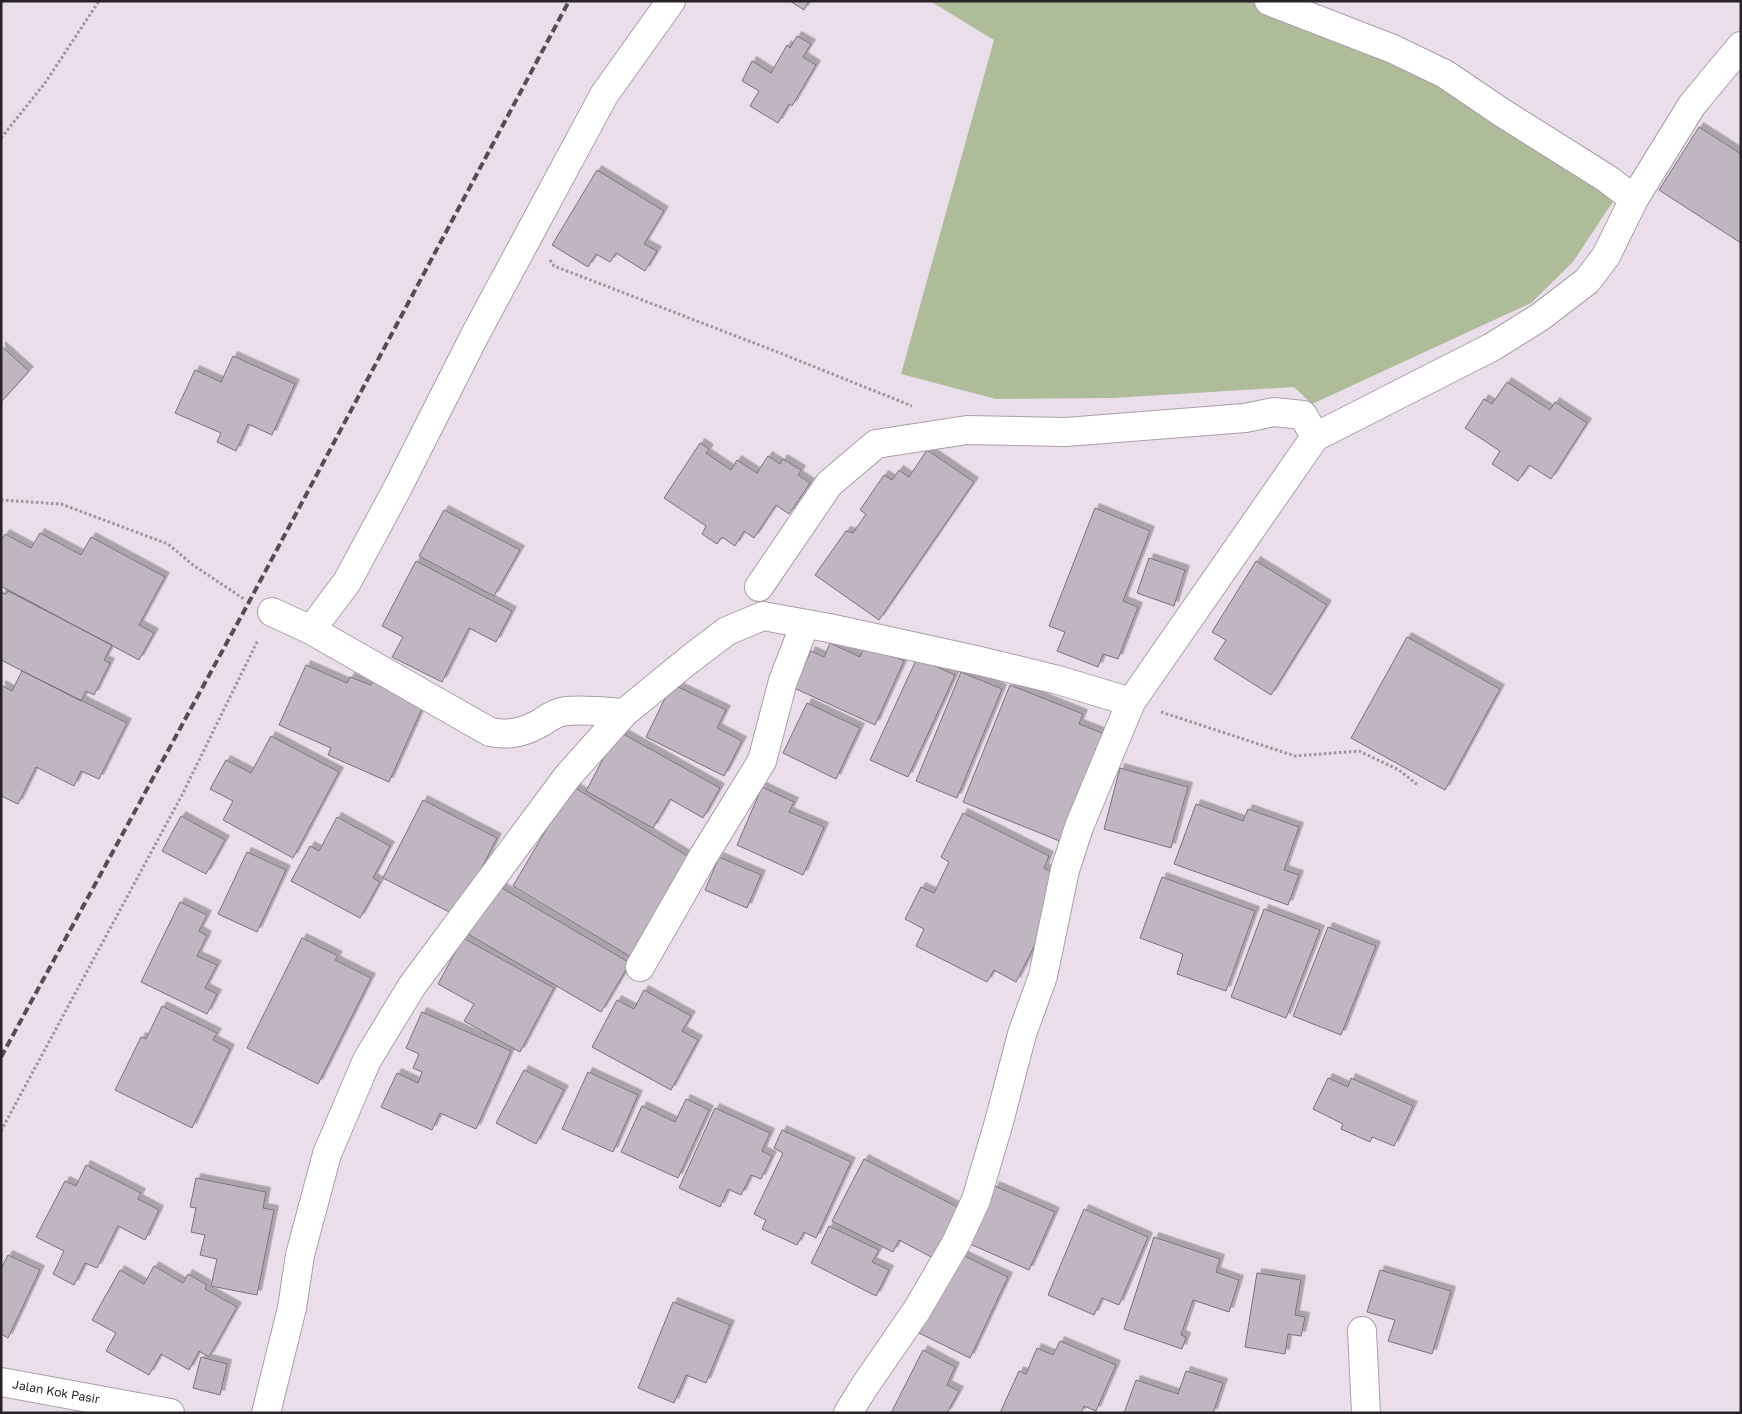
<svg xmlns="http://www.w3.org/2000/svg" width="1742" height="1414" font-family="'Golos Text',sans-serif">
<defs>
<filter id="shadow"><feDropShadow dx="4.5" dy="-4.5" stdDeviation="0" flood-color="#0004"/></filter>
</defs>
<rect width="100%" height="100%" fill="#e9dee9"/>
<path fill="#afbc99" d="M930 1H1249L1419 72 1614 200 1573 262 1531 303 1312 404 1294 387 1113 398 996 399 901 374 994 40Z"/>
<path fill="#c0b6c2" stroke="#79717b" filter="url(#shadow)" d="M790 1H809L804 10Z
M797 36 811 44 803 57 816 65 792 106 789 104 778 123 750 106 759 91 742 81 752 61 771 73 787 45 790 48Z
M1699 127 1741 154V243L1659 190Z
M597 170 664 211 644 244 657 251 645 271 616 253 610 262 596 254 588 267 552 245Z
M1 346 29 371 1 402Z
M233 356 295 384 272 435 248 424 236 451 217 442 221 433 175 413 195 370 221 382Z
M1507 382 1550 410 1555 402 1587 423 1551 479 1529 465 1518 481 1492 464 1500 451 1465 428 1484 399 1492 404Z
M700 443 709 449 706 453 731 470 737 460 757 473 768 456 780 464 783 459 801 470 798 475 810 483 789 514 776 505 754 538 744 531 735 546 722 537 717 544 702 534 706 526 664 498Z
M927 450 974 482 879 620 815 575 846 531 853 533 866 514 860 510 884 475 892 480 899 470 909 477Z
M1095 508 1150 531 1123 601 1138 607 1118 659 1103 654 1098 667 1057 651 1065 632 1049 626Z
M444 510 520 550 494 596 419 556Z
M40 533 81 555 91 537 165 577 139 625 154 633 139 660 1 586V541L5 534 31 548Z
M1149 558 1185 570 1174 606 1137 593Z
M416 561 512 611 496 642 469 628 442 682 392 657 403 637 382 626Z
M1256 561 1327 605 1271 695 1214 659 1226 640 1212 632Z
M8 591 112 645 104 660 110 663 94 695 86 691 81 701 1 660V592L6 594Z
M1407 637 1500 689 1445 790 1351 738Z
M830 643 860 657 866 643 904 661 875 725 794 688 811 651 824 657Z
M917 658 955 675 908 777 870 760Z
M306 665 347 683 350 677 371 685 373 681 424 704 389 782 328 755 331 748 279 725Z
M22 671 127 723 99 779 81 771 74 786 36 767 18 804 1 796V685L12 691Z
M961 672 1002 689 957 798 916 781Z
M672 684 726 710 717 728 742 741 724 776 646 737Z
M1010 685 1083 714 1079 724 1110 736 1067 844 963 802Z
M807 703 860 728 836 779 783 753Z
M618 731 720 788 703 818 670 799 653 828 586 791Z
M271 736 339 772 293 858 223 820 233 801 210 789 226 760 251 773Z
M1120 768 1188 787 1171 848 1104 829Z
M572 786 691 858 631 957 513 886Z
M762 787 794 802 789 812 824 827 803 875 737 845Z
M423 800 497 838 457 916 383 878Z
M1196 804 1243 821 1248 809 1299 827 1284 870 1299 875 1288 905 1174 864Z
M963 813 1049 856 1044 868 1057 875 1044 902 1054 907 1016 982 994 970 987 982 916 946 924 929 905 919 921 887 934 893 949 862 941 857Z
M181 816 225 840 206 874 162 851Z
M337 817 390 846 373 878 380 882 360 918 291 881 310 846 319 851Z
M247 852 286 870 257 932 218 914Z
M719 857 761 875 747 908 705 890Z
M1162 877 1255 911 1226 991 1177 974 1183 954 1140 938Z
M497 885 630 963 601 1012 468 934Z
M180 902 207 915 199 931 207 936 197 956 217 965 205 988 217 994 207 1014 141 982Z
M1264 909 1320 930 1286 1018 1231 997Z
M1328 927 1376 946 1341 1035 1293 1016Z
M302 938 338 956 335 960 371 978 318 1084 247 1048Z
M463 938 554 988 520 1052 464 1021 474 1004 438 984Z
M644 990 691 1016 682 1031 698 1040 671 1090 592 1047 617 1000 634 1009Z
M162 1006 217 1033 213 1040 230 1049 192 1128 115 1090 141 1037 146 1039Z
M422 1012 511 1051 476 1129 440 1113 432 1130 381 1107 397 1073 418 1083 422 1072 413 1068 419 1054 406 1048Z
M524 1070 564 1090 536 1144 496 1123Z
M588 1072 638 1095 613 1152 562 1129Z
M1328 1078 1348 1087 1351 1078 1413 1106 1394 1146 1372 1137 1370 1142 1341 1129 1343 1124 1313 1109Z
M686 1099 709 1110 678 1178 621 1152 642 1106 675 1122Z
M715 1108 770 1133 762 1151 772 1156 761 1179 751 1175 741 1195 728 1189 720 1207 679 1188Z
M782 1130 851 1162 816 1238 804 1232 797 1245 762 1229 766 1220 754 1214 783 1153 774 1148Z
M864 1159 961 1209 935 1259 899 1240 893 1252 832 1221Z
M86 1165 141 1193 138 1199 159 1210 145 1240 118 1226 97 1268 85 1263 74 1285 53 1274 64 1251 36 1237 65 1181 76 1186Z
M196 1178 266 1192 263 1208 274 1210 257 1295 211 1286 217 1259 200 1255 205 1235 191 1232 196 1208 190 1207Z
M995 1186 1055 1212 1029 1270 970 1244Z
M1084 1209 1148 1237 1119 1305 1102 1298 1094 1315 1048 1295Z
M829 1226 879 1250 872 1262 889 1270 876 1296 811 1263Z
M1154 1237 1220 1259 1216 1272 1239 1280 1229 1312 1193 1300 1181 1335 1186 1337 1182 1349 1124 1329Z
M958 1253 1008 1277 970 1358 919 1333Z
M8 1255 40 1270 8 1338 1 1334V1269Z
M154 1266 183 1283 188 1274 207 1285 205 1289 237 1307 209 1357 199 1351 189 1370 161 1354 149 1375 106 1351 116 1333 92 1320 120 1270 144 1284Z
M1380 1270 1451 1291 1432 1354 1388 1341 1395 1320 1367 1312Z
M1257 1273 1301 1280 1295 1315 1305 1317 1301 1336 1288 1334 1285 1354 1245 1347Z
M673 1302 730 1325 706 1383 686 1375 674 1403 638 1388Z
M1060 1341 1116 1365 1096 1411 1084 1406 1081 1413H1000L1019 1371 1026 1374 1037 1348 1053 1355Z
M923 1350 955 1367 947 1385 959 1391 947 1413H891Z
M201 1357 227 1364 220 1395 193 1388Z
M1186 1371 1223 1383 1213 1413H1124L1136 1380 1178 1394Z"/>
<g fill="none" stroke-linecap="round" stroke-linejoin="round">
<g stroke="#a99fa9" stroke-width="30">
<path id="minor" d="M1269 1 1393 49 1445 74 1501 112 1606 178 1634 199
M759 587 829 484 876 444 967 430 1066 432 1245 418 1274 412 1303 415 1315 437
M272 612 311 630 490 732C510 736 525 732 542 722 549 717 557 712 566 711 585 709 606 712 624 713
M311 630 347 582 397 489 476 333 604 95 671 1
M640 967 704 855 762 761 783 681 805 624
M1362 1331 1366 1413
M266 1413 292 1308 300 1255 327 1154 367 1060 412 986 567 777 624 713 690 659 727 631 763 616 829 628 980 661 1058 680 1131 702
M848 1413 864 1387 917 1310 956 1243 976 1200 999 1122 1022 1034 1043 976 1065 870 1079 827 1131 702 1315 437 1492 347 1540 317 1587 281 1606 256 1634 199 1692 105 1741 46"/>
</g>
<g stroke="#a99fa9" stroke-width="30">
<path id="tertiary" d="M1 1382 170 1413"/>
</g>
<path stroke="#9c949c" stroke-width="3" stroke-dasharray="2.5 2.5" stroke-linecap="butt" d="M1 138 45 83 99 1
M550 260 554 266 780 353 912 406
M1 500 61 504 168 544 193 565 244 599
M1161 712 1295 756 1359 751 1399 770 1419 786
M1 1131 182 795 258 640"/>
<use href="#minor" stroke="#fff" stroke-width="28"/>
<use href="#tertiary" stroke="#fff" stroke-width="28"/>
<path stroke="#544e54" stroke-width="4" stroke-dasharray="8 4" stroke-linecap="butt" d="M1 1057 249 602 569 1"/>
</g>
<g text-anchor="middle" stroke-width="4" stroke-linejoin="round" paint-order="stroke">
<g font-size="12" fill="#272327" stroke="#fff">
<text transform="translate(56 1392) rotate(10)" y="4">Jalan Kok Pasir</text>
</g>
</g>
<rect width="1742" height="1414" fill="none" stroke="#272327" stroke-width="5"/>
</svg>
